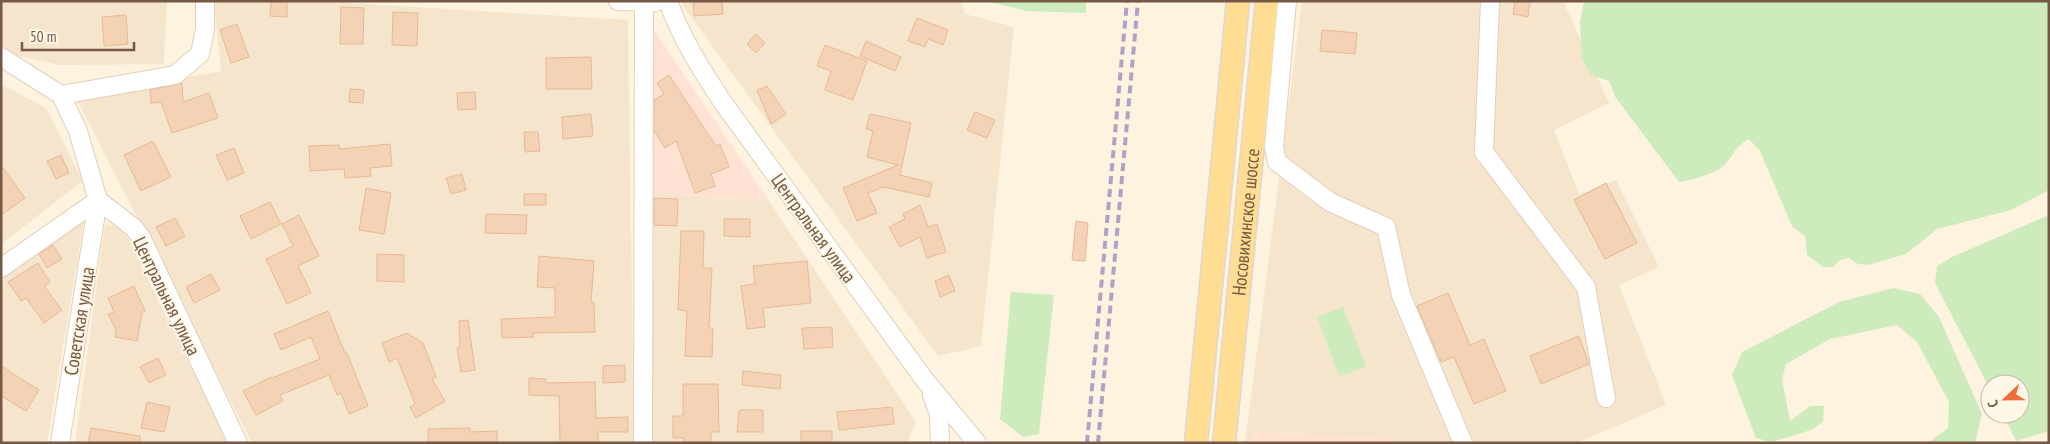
<svg xmlns="http://www.w3.org/2000/svg" width="2050" height="444" font-family="'PT Sans Narrow',sans-serif">
<rect width="100%" height="100%" fill="#fdf3df"/>
<path fill="#f5e5cd" d="M1 1H167L164 64 59 65 11 54 1 49Z
M214 1H316L628 20 634 443H252L76 98 221 71Z
M682 1H961L965 14 1014 27 981 346 938 356 683 6Z
M1302 1H1563L1609 103 1554 130 1579 194 1616 180 1659 267 1619 285 1666 405 1576 443H1245Z
M1 84 46 108 83 181 1 244Z
M649 193 769 201 916 422 907 443H653Z
M84 220 47 443H1V279Z
M105 224 123 228 228 443H75Z"/>
<path fill="#ffe2d1" d="M654 30 769 201 649 193Z
M1253 432 1393 438 1395 443H1251Z"/>
<path fill="#cdebbd" d="M986 1H1086V13L1027 11Z
M1584 1H2049V190L2011 210 1937 229 1906 254 1868 265 1858 264 1849 258 1840 260 1833 267H1823L1807 255 1805 236 1792 226 1760 151 1749 139C1733 149 1737 150 1727 162 1720 173 1692 180 1679 182L1616 98 1609 81 1591 75 1582 59 1580 22Z
M2049 215V431L2016 441 2003 414H2020V384H1990V389L1935 283 1937 266 1952 257Z
M1893 288 1920 294 1939 317 1982 414 1975 443H1928L1948 428 1949 402 1917 342 1897 325 1830 339 1786 364 1782 379 1790 421 1810 406H1824L1823 422 1811 430 1771 442 1756 438 1732 375 1742 352 1839 302Z
M1011 292 1054 295 1039 434 1023 437 1000 419Z
M1343 307 1366 367 1339 376 1317 317Z"/>
<path fill="#f4d2b5" stroke="#e8b994" d="M271 1H287V17L270 16Z
M693 1H722L723 14 694 16Z
M1515 1H1530L1528 17 1513 14Z
M341 7 364 8 363 44H340Z
M393 12 418 13 417 46 392 45Z
M126 15 128 44 104 46 102 17Z
M917 18 948 30 943 45 928 39 925 47 908 41Z
M237 24 249 57 231 63 220 30Z
M1322 30 1357 33 1355 54 1320 51Z
M756 34 765 43 756 53 747 44Z
M866 41 901 57 895 71 860 56Z
M825 45 867 61 853 100 825 90 831 71 817 66Z
M591 57 592 89H546V58Z
M669 75 716 146 720 144 729 167 711 174 715 186 695 193 676 141 665 148 654 131V100L664 94 657 83Z
M182 83 183 102 209 93 218 118 172 133 161 102 151 103 150 90Z
M767 86 786 114 771 124 757 90Z
M350 89 364 90 363 103 349 102Z
M475 92 476 109 458 110 457 93Z
M975 112 995 120 987 138 967 130Z
M591 114 593 136 563 139 562 117Z
M870 114 911 123 900 175 932 183 929 197 884 187 868 193 877 213 857 221 843 188 898 165 867 157 873 131 866 129Z
M524 132H538L540 151 525 152Z
M153 141 171 177 141 191 124 155Z
M390 144 392 166 370 168 371 176 345 178 344 169 310 171 309 146 339 145 340 149Z
M234 148 244 173 227 180 216 155Z
M61 155 69 173 56 179 47 161Z
M1 165 25 198 1 215Z
M462 174 466 190 451 194 446 178Z
M1606 183 1637 243 1605 259 1574 200Z
M366 188 391 193 384 234 359 230Z
M524 194H546V205H524Z
M654 198 678 199 677 226 654 225Z
M270 202 281 224 251 239 240 216Z
M920 205 928 227 937 224 946 252 927 258 920 237 900 247 889 227 905 219 903 214Z
M486 214 527 215 526 234 485 233Z
M299 215 319 256 298 266 311 293 287 304 266 259 293 246 282 224Z
M175 218 185 236 166 246 156 227Z
M724 219H750V237L724 236Z
M1076 221 1088 223 1085 261 1072 260Z
M681 231H704L703 268H712L709 328H713L712 357 685 356 687 311 678 310Z
M53 245 62 259 47 268 39 254Z
M377 254 404 255V282L377 281Z
M539 256 594 261 591 302H594L595 332 533 333 534 337 502 338 501 319 555 317V288L537 287Z
M807 261 811 303 763 308 765 327 747 329 741 286 755 284 753 266Z
M38 263 50 282 44 286 62 310 44 323 26 298 21 301 8 282Z
M211 274 220 290 194 303 186 287Z
M949 275 955 291 940 297 935 281Z
M134 286 145 311 142 313 137 341 115 337 116 330 108 314 114 312 108 298Z
M1448 293 1470 345 1484 339 1506 391 1474 404 1454 357 1441 362 1417 306Z
M328 311 345 353H347L368 406 349 414 341 393 337 395 329 375 280 395 283 401 256 415 243 391 271 377 272 378 320 359 311 337 281 350 274 334Z
M468 320 475 370 461 372 457 348 460 347 459 321Z
M832 327 833 347 804 349 802 328Z
M407 333 423 343 436 377 432 379 445 401 416 418 410 407 415 404 397 358 389 362 382 343Z
M1579 336 1589 364 1541 384 1530 356Z
M158 358 166 375 149 383 140 367Z
M625 365V382L603 383V366Z
M1 366 39 390 26 411 1 396Z
M743 371 781 375 780 389 742 385Z
M529 378 546 379V383L595 382 596 418 628 417V432H598V443H560L559 396 529 395Z
M683 384H718L719 432H711V443H683L684 438H673V416H683Z
M147 402 170 407 164 432 141 428Z
M892 407 894 424 839 430 837 412Z
M739 410H763V432H737Z
M91 428 140 436V443H88Z
M470 428V432L497 431V443H428V429Z
M801 431H832V443H801Z"/>
<g fill="none" stroke-linecap="round" stroke-linejoin="round">
<g stroke="#e2cfba" stroke-width="20">
<path id="minor" d="M205 1V29L200 54 175 75 61 95 78 131 98 200 134 228 142 239 238 443
M618 1 656 2
M668 1C681 38 702 71 724 104L924 379 977 443
M1287 1 1274 147 1277 162 1330 202 1386 227 1401 295 1463 443
M1490 1 1484 152 1586 287 1606 398
M1 57 61 95
M1 268 98 200
M932 395 939 414 940 443
M60 443 98 200
M643 443 644 2"/>
</g>
<g stroke="#ded7d2" stroke-width="25">
<g id="major">
<path d="M1196 443 1238 1"/>
<path id="s1" d="M1224 443 1267 1"/>
</g>
</g>
<use href="#minor" stroke="#fff" stroke-width="18"/>
<use href="#major" stroke="#ffde94" stroke-width="22"/>
<path stroke="#b69ec6" stroke-width="4" stroke-dasharray="8 5" stroke-linecap="butt" d="M1087 443 1127 1
M1098 443 1138 1"/>
</g>
<g text-anchor="middle" stroke-width="4" stroke-linejoin="round" paint-order="stroke">
<g font-size="19" fill="#755945" stroke="#fff7e6">
<text dy="7" stroke="none"><textPath href="#s1" startOffset="222">Носовихинское шоссе</textPath></text>
<text transform="translate(814 228) rotate(54)" y="7">Центральная улица</text>
<text transform="translate(167 296) rotate(64)" y="7">Центральная улица</text>
<text transform="translate(79 321) rotate(-81)" y="7">Советская улица</text>
</g>
</g>
<rect width="2050" height="444" fill="none" stroke="#755945" stroke-width="5"/>
<g transform="translate(2005 399) rotate(248)"><circle r="24" fill="#fff7e6" stroke="#c8b8a6"/>
<path d="M0-4L9 19L0 12L-9 19Z" fill="#ef6f3c"/>
<text y="-8" font-size="14" font-weight="bold" text-anchor="middle" fill="#755945">С</text>
</g>
<path d="M22 42v8h112v-8" fill="none" stroke="#755945" stroke-width="2.5"/>
<text x="30" y="42" font-size="15" fill="#755945" stroke="#fff7e6" stroke-width="4" paint-order="stroke">50 m</text>
</svg>
